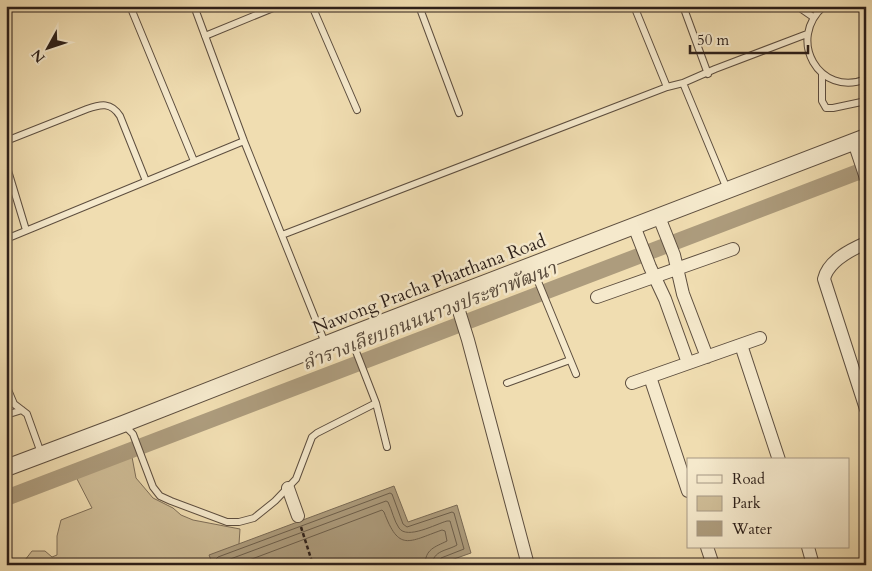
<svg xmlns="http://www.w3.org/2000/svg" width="872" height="571" font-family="Cardo,'Noto Serif Thai',serif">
<rect width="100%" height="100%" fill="#f0ddb1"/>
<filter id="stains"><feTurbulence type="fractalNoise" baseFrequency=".004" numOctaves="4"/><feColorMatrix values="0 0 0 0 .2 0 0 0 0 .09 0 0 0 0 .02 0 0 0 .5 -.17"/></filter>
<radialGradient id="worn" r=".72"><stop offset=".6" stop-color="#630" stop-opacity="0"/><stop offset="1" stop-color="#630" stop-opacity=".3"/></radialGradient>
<path fill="#cfbd97" stroke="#7e6e58" d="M132 457 136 478 153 498 173 508 181 515 193 520 240 529 239 544 242 565H6V556L16 561 25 560 32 551H45L52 557 57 555V536L61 520 92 508 76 477Z"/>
<path fill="#ad9c7d" stroke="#796a55" d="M394 486 408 522 457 505 471 553 437 565H213L209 555Z"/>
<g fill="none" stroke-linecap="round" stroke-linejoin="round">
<path stroke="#6c5e4b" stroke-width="1" d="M217 565 216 559 218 557 390 493 392 494 403 524 407 527 452 512 454 513 464 549 441 558 439 565
M224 565 225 561 386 501 388 502C392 510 394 521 399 528 407 540 436 524 447 521H450L457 545C447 551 433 550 432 565
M236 565 382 510 384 512C399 552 408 542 442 530L445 531 447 541C435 547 425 549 425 565"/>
<path stroke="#ad9c7d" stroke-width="16" d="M6 498 866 169"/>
<g stroke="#5d4e3f" stroke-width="8">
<path id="service" d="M130 6 194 161
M194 6 244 141 325 343
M312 6 357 110
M419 6 459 113
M634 6 667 87
M683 6 708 74
M797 6 813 17
M824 6C786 39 819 98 866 79
M205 36 278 6
M822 73V101L826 108H833L866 101
M683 83 727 189
M6 141 87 109C101 104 111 102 120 116L146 181
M6 164 26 230
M282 235 667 87 683 83 715 69 807 34
M6 239 244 141
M532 267 576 374
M350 336 376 403 387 447
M507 383 570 360
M6 385 14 404 27 414 41 453
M6 415 22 410
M124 425 133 434 153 487 160 496 171 501 227 522H239L254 518 275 501 296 479 312 437 317 433 376 403"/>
</g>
<g stroke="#5d4e3f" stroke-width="14">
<path id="minor" d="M854 142 866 178
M659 217 674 255 683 294 707 357
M634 226 650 267 665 299 688 363
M866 243C850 250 828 261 824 279L866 409
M454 295 468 340 528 565
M597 297 733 249
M741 345 779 460
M650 377 688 491
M632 383 760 338
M288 488 298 516
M707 547 713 565
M808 547 813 565"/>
</g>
<g stroke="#5d4e3f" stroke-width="18">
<path id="tertiary" d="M6 468 123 424 350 335 866 137"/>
</g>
<path stroke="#2c1f19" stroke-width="2.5" stroke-dasharray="4 2.5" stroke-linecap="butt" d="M301 527 313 565"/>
<use href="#service" stroke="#f5e9cc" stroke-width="6"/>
<use href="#minor" stroke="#f5e9cc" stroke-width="12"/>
<use href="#tertiary" stroke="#f5e9cc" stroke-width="16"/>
</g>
<g text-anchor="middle" stroke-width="5" stroke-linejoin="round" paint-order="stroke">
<g font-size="18" fill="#2c1f19" stroke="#f5e9cc">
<text transform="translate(429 284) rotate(-21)" y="6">Nawong Pracha Phatthana Road</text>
</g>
<g font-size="19" font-style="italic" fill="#594b3c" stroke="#f5e9cc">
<text transform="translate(429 315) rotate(-21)" y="7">ลำรางเลียบถนนนาวงประชาพัฒนา</text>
</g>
</g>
<rect width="872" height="571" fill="none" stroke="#f0ddb1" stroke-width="25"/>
<rect x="8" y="8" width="857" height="556" fill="none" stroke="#2c1f19" stroke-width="2.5"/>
<rect x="12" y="12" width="847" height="546" fill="none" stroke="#2c1f19"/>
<rect x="687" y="458" width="162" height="90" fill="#f5e9cc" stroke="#a59884"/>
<rect x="697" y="475" width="25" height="8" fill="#f5e9cc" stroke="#a59884"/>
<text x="732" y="484" font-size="15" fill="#2c1f19">Road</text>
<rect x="697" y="496" width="25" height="15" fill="#cfbd97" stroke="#a59884"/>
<text x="732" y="508" font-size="15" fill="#2c1f19">Park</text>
<rect x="697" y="521" width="25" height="15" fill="#ad9c7d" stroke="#a59884"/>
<text x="732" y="534" font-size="15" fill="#2c1f19">Water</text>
<g transform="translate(48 48) rotate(230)" stroke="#f5e9cc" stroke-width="4" paint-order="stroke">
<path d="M0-4L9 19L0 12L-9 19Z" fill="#2c1f19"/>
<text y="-8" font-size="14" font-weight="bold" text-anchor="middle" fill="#2c1f19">N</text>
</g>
<path d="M690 45v8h118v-8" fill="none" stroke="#2c1f19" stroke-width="2.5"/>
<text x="697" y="45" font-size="15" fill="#2c1f19" stroke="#f5e9cc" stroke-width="4" paint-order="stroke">50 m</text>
<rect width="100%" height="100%" filter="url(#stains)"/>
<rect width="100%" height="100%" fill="url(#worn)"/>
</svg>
